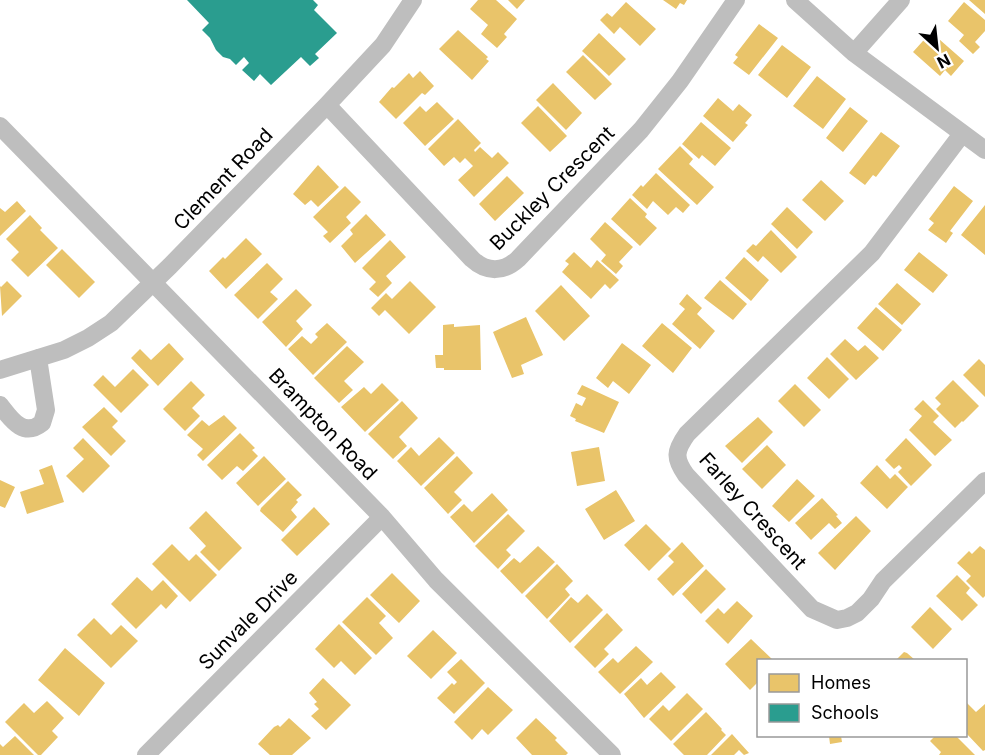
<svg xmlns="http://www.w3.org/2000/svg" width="985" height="755" font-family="Inter,sans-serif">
<rect width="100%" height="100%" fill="#fff"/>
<path fill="#e9c46a" d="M478 0H496L517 19 504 34 507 37 497 48 481 34 488 25 470 9Z
M508 0H525L517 9Z
M663 0H687L684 5 680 3 676 9Z
M969 0H985V14Z
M626 2 656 29 640 46 620 27 614 34 600 20 607 13 612 17Z
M964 2 985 20V31L975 42 980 47 973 54 959 41 964 35 948 21Z
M759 24 778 38 749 75 733 63 738 57 735 55Z
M458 30 488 57 486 59 489 61 472 80 439 49Z
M931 32 964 61 951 76 945 70 940 76 913 52Z
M599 33 626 59 609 76 582 51Z
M782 45 811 67 787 98 758 75Z
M583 55 612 84 595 100 566 72Z
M420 71 434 86 425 95 422 93 396 119 379 102 392 87 394 88 409 73 413 78Z
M817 76 846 99 823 129 793 106Z
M553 83 582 113 566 130 536 100Z
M718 98 733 111 739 104 752 115 745 123 748 125 733 142 703 116Z
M437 102 454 119 425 146 403 123 420 106 426 112Z
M538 106 567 136 550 152 521 123Z
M850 107 868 121 843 152 826 138Z
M458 119 481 143 474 150 475 152 480 147 492 158 498 152 509 163 474 197 458 180 473 166 465 158 460 163 454 157 444 166 428 149Z
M701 122 731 148 715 166 702 155 699 159 682 144Z
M881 132 900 146 876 177 873 175 865 185 849 173Z
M680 146 693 159 689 164 714 187 697 205 658 169Z
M318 165 339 187 318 207 311 200 305 205 293 194Z
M656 173 690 205 683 213 676 207 668 215 653 201 647 209 632 195 641 185 643 187Z
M507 176 524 193 495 221 479 204Z
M821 180 844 201 825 221 802 200Z
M345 186 361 202 346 217 351 223 330 243 323 236 328 232 313 217Z
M954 186 973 201 950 231 953 233 946 243 928 230 934 223 929 219Z
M630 198 647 214 645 217 657 228 640 246 611 219Z
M17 201 26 211 0 236V208L5 212Z
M985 205V255L961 235Z
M787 207 813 232 797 249 771 224Z
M366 214 386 235 355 263 341 246 353 234 350 230Z
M30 215 42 228 40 230 58 248 28 277 11 260 19 252 6 239Z
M605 222 633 247 619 262 623 266 616 274 601 261 606 255 590 239Z
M771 230 797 257 781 273 763 256 758 262 746 251 753 244 756 246Z
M246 238 262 254 226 289 209 271 223 257 225 259Z
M390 240 406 257 386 276 392 283 378 297 369 289 376 282 362 268Z
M62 249 95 282 79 298 46 265Z
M574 252 591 268 597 260 619 280 610 289 605 284 591 299 562 272 569 264 565 261Z
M919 252 948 275 933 293 904 270Z
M744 257 769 280 751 301 725 278Z
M267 263 283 279 270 292 278 299 258 319 234 295Z
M720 280 747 304 733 320 704 298Z
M7 281 22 296 2 316 0 286 1 287Z
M410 281 436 307 409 334 385 310 379 316 371 308 386 293 392 299Z
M897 283 921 304 902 325 878 304Z
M561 285 590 316 564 341 535 311Z
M296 289 312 305 296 321 303 329 286 347 262 322Z
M687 294 702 308 697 314 715 331 700 349 672 324 685 309 679 304Z
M876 307 902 330 883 351 857 328Z
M526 317 543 355 521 365 524 374 512 378 493 332Z
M327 323 347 342 313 375 288 349 302 336 311 344 318 337 315 334Z
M662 323 692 348 673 373 642 346Z
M454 324V327L480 325 481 370H444V368H436L435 355H443V325Z
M845 339 858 351 865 345 879 358 856 380 830 354Z
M169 343 184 359 158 386 131 358 140 349 151 360Z
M622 343 651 365 629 394 613 381 608 388 596 378Z
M347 346 364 362 344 381 353 390 339 403 314 378Z
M827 357 849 379 829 399 807 378Z
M979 359 985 365V397L963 375Z
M133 369 149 385 121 413 93 385 103 375 115 387Z
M953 380 979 406 963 422 962 421 955 428 936 409 941 404 935 398Z
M191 381 205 395 192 408 200 416 185 431 163 409Z
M382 383 399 400 365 432 341 407 364 387 371 394Z
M795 384 821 410 804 427 778 401Z
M582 385 619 402 604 433 575 421 576 419 570 416 576 403 582 406 586 398 577 394Z
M923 400 939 416 933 422 952 440 935 456 909 430 922 416 914 409Z
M402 401 418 418 399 437 407 446 393 459 368 434Z
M104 407 118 421 112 427 126 441 111 456 82 427Z
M224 415 237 428 203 461 197 455 203 449 187 435 202 420 209 426Z
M758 417 773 432 742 463 725 446Z
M240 433 255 448 252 450 258 456 243 471 237 466 222 480 207 465Z
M439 437 455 453 421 486 397 461 411 447 419 456Z
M83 438 110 466 83 493 66 476 84 459 73 448Z
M906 438 932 465 911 486 898 472 902 468 899 465 894 469 885 460Z
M767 445 786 465 762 489 742 469Z
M599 447 605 481 577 486 571 452Z
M264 456 286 479 258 506 236 483Z
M457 456 473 473 454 492 462 500 448 514 424 488Z
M52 465 64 502 27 514 20 492 44 484 39 470Z
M877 465 890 479 895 474 908 487 887 509 860 483Z
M797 479 815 496 789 522 772 506Z
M0 480 15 487 5 508 0 506Z
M288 481 302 495 296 500 298 502 291 510 297 517 283 532 260 511 261 508Z
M616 490 635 521 604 540 585 509Z
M492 493 508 510 474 543 450 517 464 504 472 512Z
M822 498 838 515 836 516 842 523 835 529 829 523 811 540 795 523Z
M314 507 330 524 297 556 281 540Z
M206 511 242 548 219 571 200 552 206 546 189 528Z
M508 514 525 531 506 550 511 555 498 569 475 546Z
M856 516 871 531 835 570 818 553Z
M646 524 671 549 649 571 624 545Z
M682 542 704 566 673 596 657 579 674 562 668 556Z
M172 544 189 561 196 554 217 575 190 602 152 564Z
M538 546 555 562 522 594 500 571 514 558 520 563Z
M980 546 985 550V596L983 598 966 581 971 576 957 563 969 551 972 554Z
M557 564 573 581 565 589 570 595 547 619 525 596Z
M706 569 726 589 701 614 682 594Z
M392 573 420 601 399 623 370 595Z
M957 575 970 588 966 593 978 605 962 621 936 596Z
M137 577 152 591 163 580 178 596 166 609 161 604 136 629 111 604Z
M587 594 603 610 570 643 549 621 571 597 578 603Z
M367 597 386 616 379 623 393 638 376 655 342 622Z
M737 601 753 616 728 644 705 621 718 608 724 614Z
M930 607 952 629 933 649 911 627Z
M607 613 623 630 604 649 609 654 595 668 574 647Z
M94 618 111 635 121 625 138 641 111 668 77 635Z
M339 624 372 658 355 675 341 661 334 668 315 649Z
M433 630 457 653 431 679 407 656Z
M751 639 773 660H758V682L750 690 725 664Z
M636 646 653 662 620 694 598 672 613 658 618 663Z
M65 648 105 683 79 716 38 680Z
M904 652 907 653 915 660H896Z
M461 659 485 683 454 714 437 698 452 683 454 685 457 682 447 672Z
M661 672 676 687 644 718 624 694 641 678 647 685Z
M323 678 351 705 326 730 311 716 319 709 314 704 317 702 309 693Z
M488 687 513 710 488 735 482 729 472 740 454 722Z
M687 693 703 709 671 741 649 719 663 705 669 711Z
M47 701 64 718 52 731 58 737 41 755H38L5 722 24 703 34 713Z
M967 703 976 712 985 704V750L983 751 966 733V705Z
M706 712 722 729 721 730 726 735 707 755H684L673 744Z
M289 718 311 738 292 755H270L258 744 274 727 278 725 280 727Z
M536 718 557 738 555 740 568 753 566 755H532L516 738Z
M732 734 749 753 744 755 739 750 734 755H711Z
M15 736 34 755H0V744L3 747Z
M829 736H841L842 742 830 744Z
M935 736H956L975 755H939L941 752 930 741Z"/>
<path fill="#2a9d8f" d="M187 0H313L318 5 314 10 337 33 315 54 319 58 310 66 301 57 271 85 260 74 254 81 242 70 249 63 244 57 236 65 230 59 223 57 216 50 210 38 202 30 209 23Z"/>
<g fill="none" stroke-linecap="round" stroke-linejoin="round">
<path stroke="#bebebe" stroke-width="18" d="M795 0 854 53 985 150
M854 53 901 0
M327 105 472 259C487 273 504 272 518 259L641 130 680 81 736 0
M0 126 382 517 436 580 612 755
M962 134 872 253 687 434C675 451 674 458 686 475L812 609 837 620 847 618 857 613 871 599 883 581 985 481
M0 370 64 350 88 338 111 323 170 266 327 105 383 45 413 0
M0 405C11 419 23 438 42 423L46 410 38 358
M146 755 382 517"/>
</g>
<g text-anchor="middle" stroke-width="6" stroke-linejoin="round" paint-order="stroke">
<g font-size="20" fill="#000" stroke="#fff">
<text transform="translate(223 179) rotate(-46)" y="7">Clement Road</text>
<text transform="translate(552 188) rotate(-45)" y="7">Buckley Crescent</text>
<text transform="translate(323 424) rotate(46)" y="7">Brampton Road</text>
<text transform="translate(753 511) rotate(48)" y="7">Farley Crescent</text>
<text transform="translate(248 620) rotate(-45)" y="7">Sunvale Drive</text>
</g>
</g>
<rect x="757" y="659" width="210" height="78" fill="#ffffff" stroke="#999999" stroke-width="1.5"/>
<rect x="769" y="674" width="30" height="18" fill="#e9c46a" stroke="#999999" stroke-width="1.5"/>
<text x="811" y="689" font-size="18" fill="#000000">Homes</text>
<rect x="769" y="704" width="30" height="18" fill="#2a9d8f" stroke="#999999" stroke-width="1.5"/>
<text x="811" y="719" font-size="18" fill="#000000">Schools</text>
<g transform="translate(937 48) rotate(153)" stroke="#ffffff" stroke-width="4.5" paint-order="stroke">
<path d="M0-4.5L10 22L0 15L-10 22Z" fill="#000000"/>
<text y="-9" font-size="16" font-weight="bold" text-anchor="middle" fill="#000000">N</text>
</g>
</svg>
